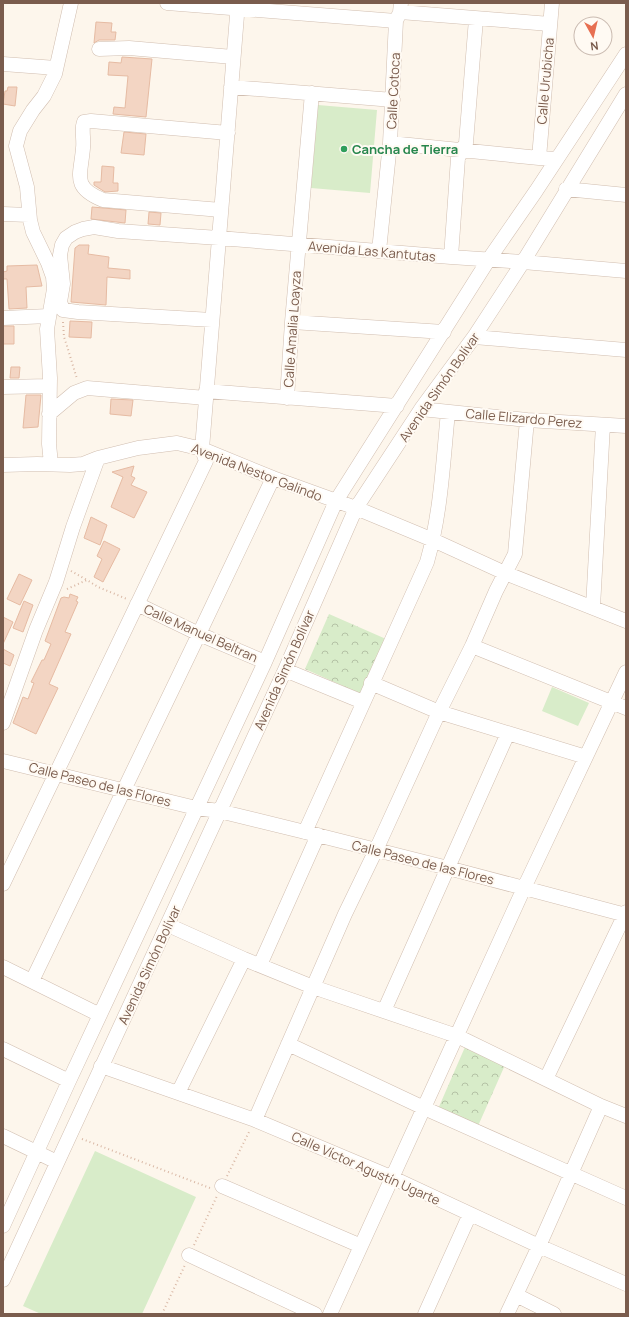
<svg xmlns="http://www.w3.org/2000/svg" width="629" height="1317" font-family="Manrope,sans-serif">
<defs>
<pattern id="park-crowns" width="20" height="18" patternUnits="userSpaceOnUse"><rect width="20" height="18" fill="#d8ecc9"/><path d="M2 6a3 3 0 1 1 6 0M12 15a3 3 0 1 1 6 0" fill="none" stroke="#b4c2a5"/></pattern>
</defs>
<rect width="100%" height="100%" fill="#fdf6ec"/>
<path fill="#d8ecc9" d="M318 105 377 110 370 193 311 188Z
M552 687 589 703 578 726 542 711Z
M95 1151 196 1197 142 1314H41L23 1306Z"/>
<path fill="url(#park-crowns)" d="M329 614 386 639 361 694 305 669Z
M465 1047 505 1065 478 1126 438 1109Z"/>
<path fill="#f3d5c3" stroke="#e6bba3" d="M96 22 112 23 111 32H116L115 40H99L94 43Z
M122 57 152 59 146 117 113 114 114 107 125 108 128 76 108 75 109 62 121 63Z
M8 87H17L15 106 3 104 5 91H7Z
M124 132 146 134 144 155 121 153Z
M102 166 114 167 113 183H118V191L105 192 94 185V182H101Z
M92 207 126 210 125 223 91 219Z
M149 212 161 213 160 225 148 224Z
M79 245H89L88 254 109 257 108 268 130 270V279L107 277 106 305 71 302 75 248Z
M37 265 42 286 26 287 27 308 9 309 7 279H3V272L7 271V266Z
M70 321 92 322 91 338 69 337Z
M3 326H14V344H3Z
M11 367H20L19 378H10Z
M26 395H41L38 427 23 428Z
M111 399 133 400 131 416 110 414Z
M134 466 131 476 135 478 131 485 147 492 134 518 111 507 123 477 112 472Z
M91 517 107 525 100 545 84 538Z
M104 541 120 549 103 582 94 577 102 559 97 556Z
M19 574 32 580 20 605 7 599Z
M70 594 78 597 76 601 78 602 65 632 71 634 49 684 58 688 36 734 13 723 23 697 28 699 34 683 31 682 42 660H44L51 644 45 641 61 598 64 597 69 598Z
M24 601 33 605 23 632 13 628Z
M3 617 13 622 3 644Z
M3 649 14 655 10 666 3 663Z"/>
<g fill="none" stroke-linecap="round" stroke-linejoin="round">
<g stroke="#d1beb0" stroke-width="15">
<path id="minor" d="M167 3 396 21
M400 12 550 24
M99 49 129 48 233 57
M3 64 56 68
M231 87 393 100
M390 143 539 158 557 159
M539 158 552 3
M566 189 626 195
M221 210 103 200C71 187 81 175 83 148 84 141 82 133 83 126L84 122 91 121 228 133
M3 214 29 215
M379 251 390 143 396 21 400 12 401 3
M451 257 458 158 466 143 476 19
M3 318 49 316
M212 320 78 312 63 310 60 302 63 284 60 255 62 245 66 238 75 232 83 229 94 227 118 231 219 238 451 257 523 262 626 271
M292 322 444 332
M474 337 626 350
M3 387 49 386
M206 391 397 406
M287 398 292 322 312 93
M421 409 527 420 626 426
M49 414 74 393 87 388 206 398
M51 464 49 444 50 378 47 329 54 289 53 277 48 263 33 232 30 220 27 187 16 146 20 131 33 110 44 96 55 74 71 3
M3 465 37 464 70 465 83 464 98 458 138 448 177 443 202 449 273 478 356 508 433 540 505 573 626 621
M137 604 199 634 265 662
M593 607 603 425
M472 646 626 708
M285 670 363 702
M371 683 439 712 586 757
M3 723 36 630 56 582 73 527 98 458
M3 761 196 808 219 811 305 832 448 868 626 915
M305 832 427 562C441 513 443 462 448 412
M3 884 206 461 202 449 238 3
M168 925 244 959 313 987 457 1036 601 1106 626 1116
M260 965 318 835
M3 967 100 1015
M32 981 199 634 273 478
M384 1011 508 733
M288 1044 424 1108 626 1198
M3 1049 69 1081
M101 1066 255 1120 393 1178 539 1246 626 1284
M546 1079 626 912
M178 1093 244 959
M255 1120 345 914 376 850 439 712 472 646 496 591 515 554 527 420
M3 1136 57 1162
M222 1186 361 1246
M3 1226 69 1081 265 662 336 501 489 259 536 191 626 54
M189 1255 315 1314
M3 1280 285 670 356 508 421 409 474 337 523 262 626 94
M516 1295 554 1314
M330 1314 524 888 626 672
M425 1314 470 1214
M507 1314 539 1246 601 1106"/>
</g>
<path stroke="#d9b8a5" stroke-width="2" stroke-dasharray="1 3" stroke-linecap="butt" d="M63 322 64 337 67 346 77 379
M71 571 87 580
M67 589 87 580 98 587 127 599
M82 1139 210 1188
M227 1176 250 1130
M194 1245 217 1196
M162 1314 185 1265"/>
<use href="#minor" stroke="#fff" stroke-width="14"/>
</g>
<circle fill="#2e9e5b" stroke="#fffaf3" stroke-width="1.5" cx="344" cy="149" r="4"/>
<g text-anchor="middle" stroke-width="4" stroke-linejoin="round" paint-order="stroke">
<g font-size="13" fill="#7a5c4d" stroke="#fffaf3">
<text transform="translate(545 81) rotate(-85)" y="5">Calle Urubicha</text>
<text transform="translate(393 91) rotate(-87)" y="5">Calle Cotoca</text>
<text transform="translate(372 251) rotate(5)" y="5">Avenida Las Kantutas</text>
<text transform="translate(292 329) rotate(-86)" y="5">Calle Amalia Loayza</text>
<text transform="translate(439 387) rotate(-55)" y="5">Avenida Simón Bolívar</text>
<text transform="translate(524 418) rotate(5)" y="5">Calle Elizardo Perez</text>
<text transform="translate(257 472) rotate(21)" y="5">Avenida Nestor Galindo</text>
<text transform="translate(201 633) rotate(24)" y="5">Calle Manuel Beltran</text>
<text transform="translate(284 670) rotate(-66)" y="5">Avenida Simón Bolívar</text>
<text transform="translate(100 784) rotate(14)" y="5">Calle Paseo de las Flores</text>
<text transform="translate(423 862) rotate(14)" y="5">Calle Paseo de las Flores</text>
<text transform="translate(149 965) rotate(-65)" y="5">Avenida Simón Bolívar</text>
<text transform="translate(366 1168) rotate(24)" y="5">Calle Víctor Agustín Ugarte</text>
</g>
<g font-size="13" font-weight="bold" fill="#27864d" stroke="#fffaf3" text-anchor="start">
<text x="352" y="154">Cancha de Tierra</text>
</g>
</g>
<rect width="629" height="1317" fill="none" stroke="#7a5c4d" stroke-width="8"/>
<g transform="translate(593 36) rotate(172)"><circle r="19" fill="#fffaf3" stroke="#cabbb1"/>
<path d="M0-3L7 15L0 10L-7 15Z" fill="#e76f51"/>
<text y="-6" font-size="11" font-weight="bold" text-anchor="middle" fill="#7a5c4d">N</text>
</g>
</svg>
